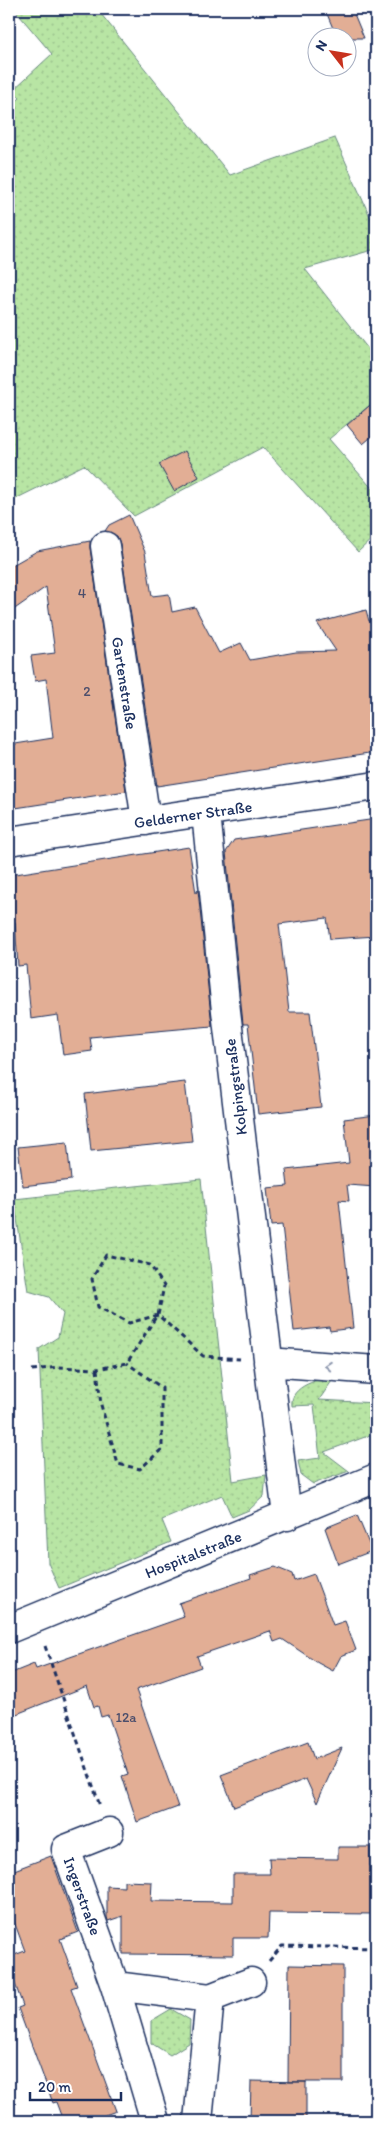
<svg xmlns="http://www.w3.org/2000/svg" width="385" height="2130" font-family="Itim,sans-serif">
<defs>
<pattern id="green-dots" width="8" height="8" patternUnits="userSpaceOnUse" patternTransform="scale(1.25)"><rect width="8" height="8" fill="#b8e5a4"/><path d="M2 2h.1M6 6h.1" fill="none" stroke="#9ec590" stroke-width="1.8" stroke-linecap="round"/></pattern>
</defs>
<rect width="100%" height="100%" fill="#fff"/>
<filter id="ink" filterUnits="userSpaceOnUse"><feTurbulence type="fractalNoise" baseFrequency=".02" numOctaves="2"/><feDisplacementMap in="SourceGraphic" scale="10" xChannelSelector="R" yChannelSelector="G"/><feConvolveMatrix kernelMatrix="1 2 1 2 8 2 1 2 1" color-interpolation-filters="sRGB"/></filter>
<g filter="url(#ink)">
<path fill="url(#green-dots)" stroke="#6a8a81" d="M14 9H97L230 175 335 138 376 230V249L305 269 376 359V400L329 439 376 493V535L358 552 263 447 134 516 84 465 9 502V108L20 98 13 90 52 54Z
M201 1179 233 1481 266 1475 264 1496 249 1510 232 1517 222 1495 162 1520 171 1542 59 1588 48 1563 39 1349 58 1337 63 1314 49 1297 28 1291 14 1199Z
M336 1375 319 1400 376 1403V1433L324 1452 349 1471 313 1484 301 1475 298 1461 320 1458 314 1405 292 1406C289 1385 321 1379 336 1375Z
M171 2009 190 2020 189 2043 170 2055 151 2043V2021Z"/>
<path fill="#e2ae95" stroke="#1b2f5e" d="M325 9H352L364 38H337Z
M376 400V433L363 444 347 425Z
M185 451 199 477 174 491 159 464Z
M129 515 145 552 152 596 169 594 172 612 195 607 219 653 241 643 250 660 296 652 336 651 317 623 366 610 369 621 376 620V752L157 786 120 544 117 536 105 531 109 525Z
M90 541V548L126 791 9 809V745L53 738 46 679 35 681 31 656 55 653 46 587 9 613V567L37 551Z
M376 819V936L330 939 327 918 279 924 289 1012H310L321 1107 258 1114 248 1024H243L226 852 234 840Z
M189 847 196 893 198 890 212 1026 90 1037 92 1051 63 1055 58 1015 31 1019 26 965 18 966 15 922 9 923V875Z
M185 1082 192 1141 91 1151 85 1094Z
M376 1115V1187L347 1185 349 1201 339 1200 353 1328 330 1331 329 1327 294 1331 282 1225 271 1226 267 1188 288 1186 286 1170 349 1163 344 1119Z
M67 1142 71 1180 23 1186 18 1147Z
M357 1515 372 1551 338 1564 325 1528Z
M275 1567 292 1574 294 1581 314 1574 333 1625 345 1621 356 1650 341 1656 333 1671 318 1663 282 1639 274 1642 270 1631 197 1656 201 1667 136 1690 178 1807 137 1822 122 1776 128 1774 108 1715 101 1717 98 1706 94 1707 87 1686 9 1717V1674L34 1664 36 1669 184 1617 179 1603 251 1578 250 1575Z
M308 1742 314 1759 342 1748 317 1803 306 1779 234 1807 221 1775Z
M338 1847H370V1866H376V1914L269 1913 268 1938H233V1955L123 1954V1916L108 1921 107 1917V1886L124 1887V1881L152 1882 151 1901 233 1902V1874H270L269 1858 338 1859Z
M51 1856 78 1932 60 1939 77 1986 71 1988 116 2111 89 2121H63L56 2102 53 2103 18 2008 23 2006 9 1967V1957L25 1951 9 1908V1872Z
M289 1965 343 1966V2082H288Z
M251 2081 306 2082V2121H250Z"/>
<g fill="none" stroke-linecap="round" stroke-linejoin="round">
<g stroke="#1b2f5e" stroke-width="31">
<path id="minor" d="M105 546 146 821
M206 813 226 1011 287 1516
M9 841 376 786
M268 1362 376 1370
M9 1629 376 1478
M109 1832 66 1849 115 1986 210 1998
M115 1986 155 2121
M198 2121 210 1998 251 1982"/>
</g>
<path stroke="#1b2f5e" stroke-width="3" stroke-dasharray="5 4" stroke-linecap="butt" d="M158 1315 129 1323 98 1307 92 1279 106 1255 150 1265 164 1286 158 1315 203 1356 240 1359
M97 1369 101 1405 118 1464 140 1469 162 1449V1388L127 1363
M32 1370 59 1367 97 1369 127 1363 157 1315
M45 1646 100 1806
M269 1961 282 1946 376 1948"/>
<use href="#minor" stroke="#fff" stroke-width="28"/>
</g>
<defs><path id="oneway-chevron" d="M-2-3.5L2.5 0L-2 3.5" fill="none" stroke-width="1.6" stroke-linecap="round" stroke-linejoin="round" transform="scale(1.25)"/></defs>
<use stroke="#8d97ae" href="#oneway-chevron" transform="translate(328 1366) rotate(-176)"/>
</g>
<g text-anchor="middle" stroke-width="4" stroke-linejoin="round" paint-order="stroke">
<g font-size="14" fill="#4d4f6c">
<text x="82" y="598">4</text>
<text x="87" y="696">2</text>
<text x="126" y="1722">12a</text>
</g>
<g font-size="16" fill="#1b2f5e" stroke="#fff">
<text transform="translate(125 683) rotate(81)" y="6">Gartenstraße</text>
<text transform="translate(193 814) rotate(-8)" y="6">Gelderner Straße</text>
<text transform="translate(235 1087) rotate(-97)" y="6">Kolpingstraße</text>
<text transform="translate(193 1554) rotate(-22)" y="6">Hospitalstraße</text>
<text transform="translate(83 1896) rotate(70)" y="6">Ingerstraße</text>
</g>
</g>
<rect width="385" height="2130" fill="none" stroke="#fff" stroke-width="30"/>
<rect x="15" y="15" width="355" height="2100" fill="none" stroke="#1b2f5e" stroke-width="2" filter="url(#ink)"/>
<g transform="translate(332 52) rotate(301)"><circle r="24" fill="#ffffff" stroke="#a4acbf"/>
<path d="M0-4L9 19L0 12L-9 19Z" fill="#c8321e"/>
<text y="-8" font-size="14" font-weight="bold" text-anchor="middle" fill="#1b2f5e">N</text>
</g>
<path d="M30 2092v8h91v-8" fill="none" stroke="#1b2f5e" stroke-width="2.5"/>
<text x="38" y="2092" font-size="15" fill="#1b2f5e" stroke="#ffffff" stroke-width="4" paint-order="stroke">20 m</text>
</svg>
